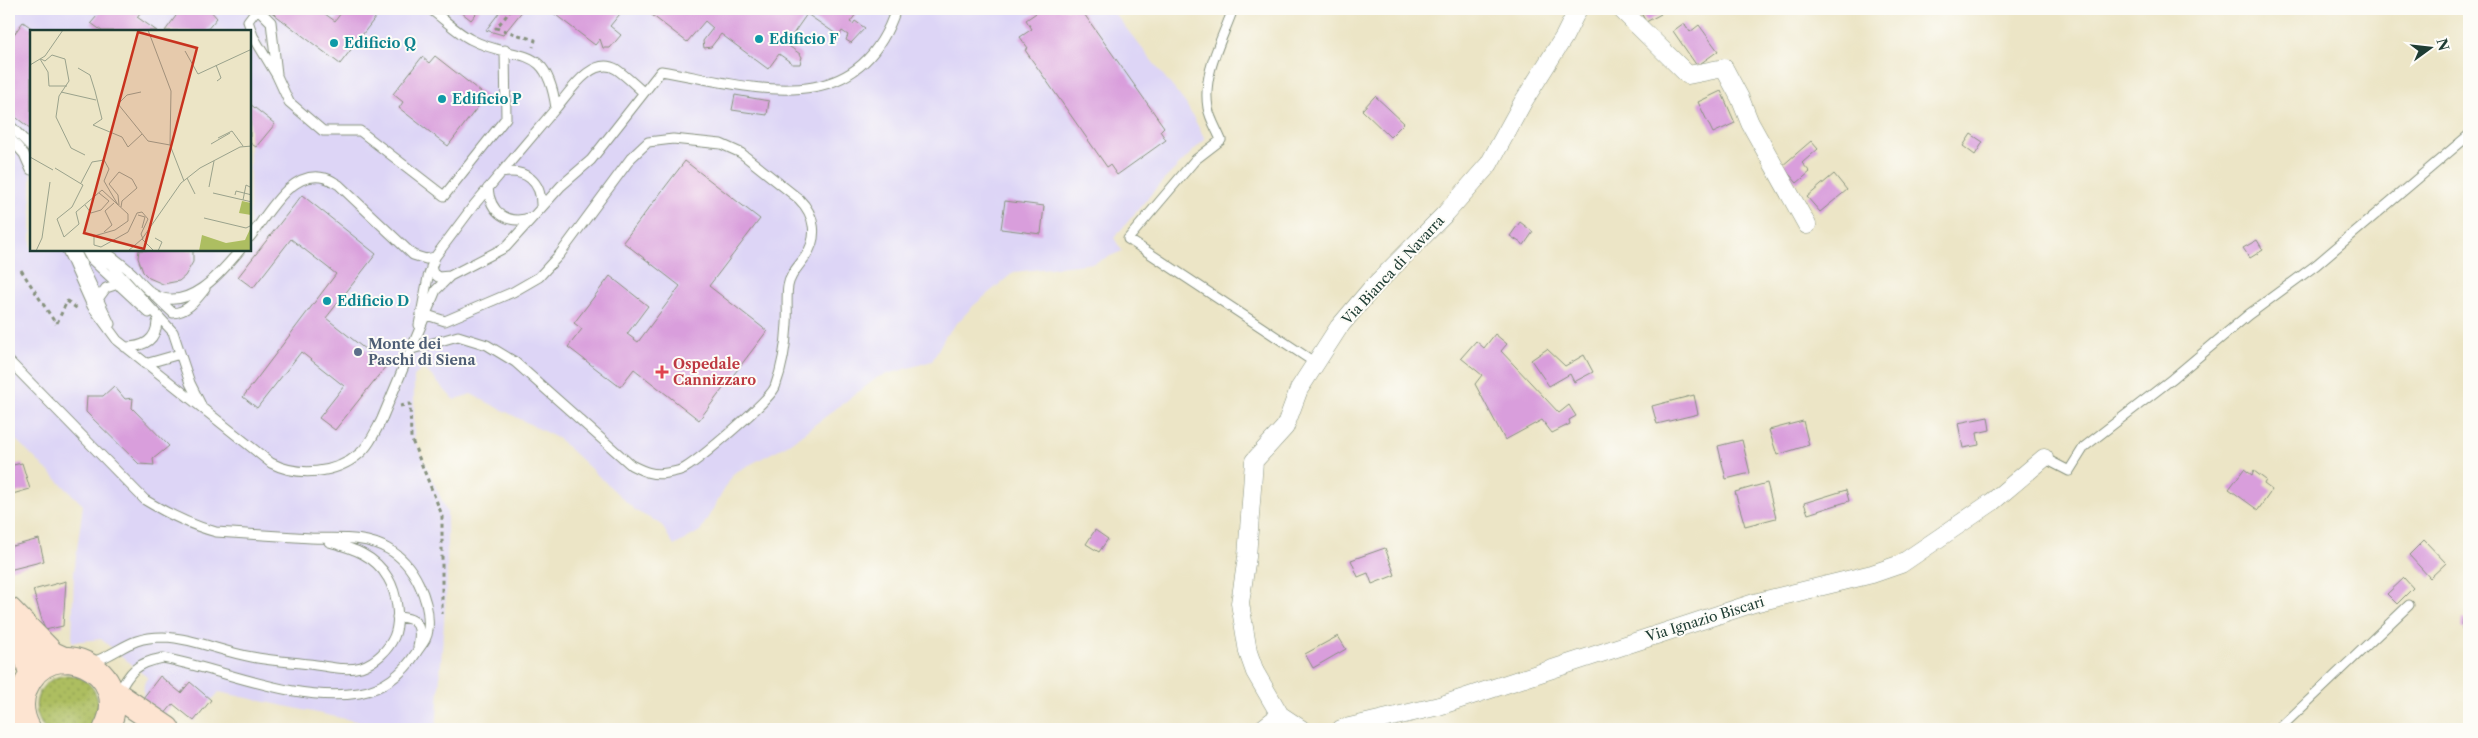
<svg xmlns="http://www.w3.org/2000/svg" width="2478" height="738" font-family="'Libre Caslon Text',serif">
<defs>
<pattern id="grass-dots" width="8" height="8" patternUnits="userSpaceOnUse" patternTransform="scale(1.25)"><rect width="8" height="8" fill="#adbe61"/><path d="M2 2h.1M6 6h.1" fill="none" stroke="#8c9c51" stroke-width="1.8" stroke-linecap="round"/></pattern>
</defs>
<rect width="100%" height="100%" fill="#fdfcf7"/>
<filter id="ink" filterUnits="userSpaceOnUse"><feTurbulence type="fractalNoise" baseFrequency=".02" numOctaves="2"/><feDisplacementMap in="SourceGraphic" scale="10" xChannelSelector="R" yChannelSelector="G"/><feConvolveMatrix kernelMatrix="1 2 1 2 8 2 1 2 1" color-interpolation-filters="sRGB"/></filter>
<filter id="wash" filterUnits="userSpaceOnUse"><feTurbulence type="fractalNoise" baseFrequency=".0096" numOctaves="4" result="noise"/><feDisplacementMap in="SourceGraphic" scale="20" xChannelSelector="R" yChannelSelector="G"/><feGaussianBlur stdDeviation="1.12" result="paint"/><feColorMatrix in="noise" values="0 0 0 0 0 0 0 0 0 0 0 0 0 0 0 0 0 1.4 0 .05"/><feComposite in="paint" operator="in"/></filter>
<g filter="url(#wash)">
<rect width="100%" height="100%" fill="#ece5c6"/>
<path fill="#ddd5f6" fill-rule="evenodd" d="M9 9H1111L1186 104 1205 139 1158 186 1114 238 1122 251 1094 263 1014 272 973 306 946 335 932 361 878 377 789 444 734 473 700 531 674 546 661 524 636 511 559 439 471 394 454 400 424 368 414 376V438L447 512V582L436 729H377L374 725 219 692 194 721 173 704 164 715 143 698 144 684 148 678 101 639 72 642 74 572 83 505 9 433ZM31 31H250V250H31Z"/>
<path fill="url(#grass-dots)" stroke="#667e4a" d="M67 675C96 676 108 708 89 729H45C27 707 38 678 67 675Z"/>
<g id="blocks">
<path fill="#d99edc" d="M103 9H143L137 17 157 31H102L91 23Z
M181 9H209L217 18 206 31H165Z
M271 9H318L335 21 344 9H382L340 64 270 11Z
M457 9H480L471 20Z
M502 9H524L503 35 486 30Z
M548 9H624L610 26 621 35 610 48H603L600 39 595 45Z
M644 9H860L850 22 853 24 855 21 865 28 851 43 846 40 848 35 842 31 839 36 807 14 786 44 800 54 802 57 800 64H793L779 54 768 69 721 34 711 47 704 48 703 41 713 28 705 21 687 42Z
M1042 9H1085L1082 11 1164 127 1160 131 1166 140 1117 175 1110 165 1107 167 1025 50 1028 48 1020 37 1032 29 1026 20Z
M1639 9H1658L1661 14 1646 22Z
M23 22 36 31H31V129L9 112V41Z
M1684 23 1690 32 1699 25 1718 51 1697 66 1673 31Z
M435 56 486 96 448 146 399 108 403 102 393 94 422 57 429 63Z
M1721 91 1735 123 1713 133 1698 102Z
M735 95 769 101 767 115 732 110Z
M1375 96 1404 123 1390 137 1362 110Z
M250 104 275 124 256 147 250 143Z
M1971 134 1983 142 1975 155 1963 146Z
M1811 141 1818 149 1802 163 1810 172 1797 183 1782 166Z
M685 161 760 219 709 286 767 331 699 420 634 369 620 387 568 347 582 329 574 323 610 276 648 306 627 334 638 342 680 286 623 242Z
M1834 174 1847 190 1820 212 1807 197Z
M302 195 376 254 326 318 386 366 335 430 319 418 344 386 301 352 257 408 243 397 336 274 291 239 253 288 238 277Z
M1005 201 1044 206 1041 234 1001 229Z
M1520 222 1533 232 1524 245 1510 236Z
M2257 240 2263 250 2250 258 2243 248Z
M139 250H193V262L185 276 179 281 163 284 149 278 143 272 138 258Z
M1495 334 1507 344 1501 351 1559 413 1569 405 1576 416 1569 420 1570 424 1552 433 1542 420 1505 440 1475 384 1482 375 1461 358 1476 341 1484 348Z
M1547 349 1565 366 1584 355 1593 372 1574 382 1570 374 1549 386 1531 360Z
M114 386 125 399 133 398 132 408 169 446 153 459 154 465 139 464 86 412 87 396H103Z
M1694 395 1698 414 1657 424 1652 406Z
M1988 417 1990 430 1977 433 1979 445 1963 448 1958 423Z
M1803 421 1809 445 1777 455 1769 430Z
M1742 440 1750 473 1726 479 1718 446Z
M22 463 30 489 9 495V466Z
M2244 469 2252 475 2254 471 2266 480 2264 484 2272 490 2258 510 2229 489Z
M1767 483 1776 518 1745 526 1735 492Z
M1846 490 1849 501 1808 514 1804 503Z
M1095 530 1108 539 1099 552 1086 544Z
M39 539 44 561 9 570V547Z
M2424 540 2446 563 2430 578 2409 555Z
M1385 548 1395 575 1372 584 1368 573 1358 577 1351 560Z
M2404 578 2413 588 2397 604 2387 594Z
M66 581 63 626 45 630 33 590Z
M2463 619 2469 620V629H2462Z
M1338 636 1346 649 1313 668 1305 654Z
M160 676 181 693 190 682 211 700 194 721 173 704 164 715 143 698Z"/>
</g>
</g>
<g filter="url(#ink)">
<use href="#blocks" fill-opacity="0" stroke="#86917d" stroke-width="1"/>
<g fill="none" stroke-linecap="round" stroke-linejoin="round">
<g stroke="#86917d" stroke-width="11">
<path id="lane" d="M257 9 248 21 253 36 277 76 289 102 323 131H360L444 196 506 118 505 50
M258 9 271 22 277 74
M1233 9C1222 40 1202 74 1208 108 1210 119 1217 130 1221 140L1195 160 1128 239 1314 362
M556 108C569 93 592 55 616 69 625 75 634 84 643 92
M9 124 31 147
M9 137 24 154 31 170
M501 173C526 168 542 182 541 207
M488 188C490 213 508 226 532 217
M250 237C267 216 291 168 325 178 330 179 335 183 339 185L413 255 426 259 435 257
M67 250 92 306 117 340 271 463C298 477 336 474 359 454 369 446 375 432 381 421L436 290 450 276 506 247 561 186 591 160 661 71C751 86 858 124 896 9
M75 250 110 324
M86 250 91 259 149 313
M92 250 111 265 173 332 190 383 201 405
M103 250C114 258 124 265 133 274 139 281 145 288 152 293 186 315 221 273 240 250
M431 267 433 273 438 277 450 276
M154 295 173 313C188 312 196 300 205 289
M98 299 106 288 118 284
M419 325 428 277 435 257 474 205 556 108C546 39 517 64 470 39 456 32 443 18 430 9
M125 347C143 347 156 341 157 322
M412 349 458 336 487 345 515 362 631 465C643 471 653 476 667 473 673 472 680 471 685 468 700 459 769 401 775 387 782 368 786 344 787 324 788 311 786 298 788 286 790 274 799 266 805 257 819 237 815 215 799 199L741 153 721 144 673 139 648 142 631 158 560 254 539 277 513 292 445 321 427 315
M9 361 145 500C168 514 190 525 216 532 248 534 279 536 311 538 337 539 364 535 388 549 414 563 431 601 428 630 427 640 421 645 416 653 403 674 383 689 359 693 295 703 225 670 163 658 136 663 130 671 117 695
M145 364 180 354
M2044 458 2069 471 2084 447 2172 379 2248 315 2316 265 2469 135
M397 617C419 618 422 626 418 647
M90 663C121 653 127 637 163 637 193 638 222 652 252 657 273 661 295 662 316 665 331 667 346 671 361 667 376 662 388 650 394 637 401 620 397 593 388 578 375 555 352 548 329 542
M2279 729 2409 605"/>
</g>
<g stroke="#86917d" stroke-width="19">
<path id="street" d="M1621 9 1688 75 1724 68 1740 98 1750 123 1807 225
M1280 715 1255 672 1248 652 1240 603 1247 557 1254 461 1285 427 1299 389 1339 327 1372 288 1446 213 1489 164 1523 102 1564 37 1578 9
M1262 729 1280 715 1301 729
M1341 729 1439 706 1754 603 1872 574 1901 564 1992 502 2044 458"/>
</g>
<g stroke="#86917d" stroke-width="27">
<path id="secondary" d="M9 610 52 654 65 660
M9 635 28 660 32 676
M111 691 167 729
M28 729C21 716 19 702 25 688 48 630 137 669 106 729"/>
</g>
<path stroke="#86917d" stroke-width="3" stroke-dasharray="4 4" stroke-linecap="butt" d="M512 9 496 28 535 40 533 47
M21 270 56 324
M57 323 67 301 79 310
M400 406 410 404 411 438 442 515V614"/>
<use href="#lane" stroke="#fff" stroke-width="9"/>
<use href="#street" stroke="#fff" stroke-width="18"/>
<use href="#secondary" stroke="#fde4d1" stroke-width="25"/>
</g>
</g>
<g fill="#0f9aa8" stroke="#fdfcf7" stroke-width="2">
<circle cx="759" cy="39" r="5"/>
<circle cx="334" cy="43" r="5"/>
<circle cx="442" cy="99" r="5"/>
<circle cx="327" cy="301" r="5"/>
</g>
<circle fill="#5c6f8a" stroke="#fdfcf7" stroke-width="2" cx="358" cy="352" r="5"/>
<path fill="#e0444e" stroke="#fdfcf7" stroke-width="2" d="M659.5 364.5h5v5h5v5h-5v5h-5v-5h-5v-5h5z"/>
<g text-anchor="middle" stroke-width="4" stroke-linejoin="round" paint-order="stroke">
<g font-size="14" font-weight="bold" fill="#0d838f" stroke="#fdfcf7" text-anchor="start">
<text x="769" y="44">Edificio F</text>
<text x="344" y="48">Edificio Q</text>
<text x="452" y="104">Edificio P</text>
<text x="337" y="306">Edificio D</text>
</g>
<g font-size="14" fill="#1f3d34" stroke="#fdfcf7">
<text transform="translate(1393 270) rotate(-47)" y="5">Via Bianca di Navarra</text>
<text transform="translate(1705 619) rotate(-17)" y="5">Via Ignazio Biscari</text>
</g>
<g font-size="14" font-weight="bold" fill="#4e5e75" stroke="#fdfcf7" text-anchor="start">
<text x="368" y="349">Monte dei<tspan x="368" dy="16">Paschi di Siena</tspan></text>
</g>
<g font-size="14" font-weight="bold" fill="#be3a42" stroke="#fdfcf7" text-anchor="start">
<text x="673" y="369">Ospedale<tspan x="673" dy="16">Cannizzaro</tspan></text>
</g>
</g>
<g transform="translate(30 30)">
<rect width="221" height="221" fill="#ece5c6"/>
<path d="M221 197V221H169L172 205 196 213 215 210Z" fill="#adbe61"/>
<path d="M212 171 221 173V185L209 183Z" fill="#adbe61"/>
<path fill="none" stroke="#9aa28c" stroke-width="1" d="M118 0 141 61 140 115 154 151M155 21 168 44 222 19M10 29 18 42 19 56H37M11 29 15 31 22 25 35 29 39 51 29 66 26 87 41 118 55 125M0 35 15 26 33 0M186 35 191 48 187 51M48 38 60 45 65 61 72 89 63 95 92 107 98 117 112 104M31 62 66 70M111 62 97 65 88 74 118 111 140 115M188 108 202 101 213 116M181 114 200 103M0 127 23 140M25 138 53 155 42 177 27 189 34 207 49 194 46 182 72 160 98 184V191L85 200 64 206V215M157 148 165 164M51 153 62 132 74 130 79 139 74 151 88 175M179 157 184 131M183 163 222 172M205 165 206 161 222 165M213 170 216 155 222 158M55 175 61 183 71 180 79 171 69 163M89 175 88 165 79 154 89 142 102 149 107 158 92 171 91 177M108 185 115 187 112 198M174 188 216 198 222 195M74 202 82 195 75 181 84 173M125 208 132 212 128 221M112 209 151 153 170 138 210 117 222 116M64 215 71 217 98 202 107 183 112 182 118 189 111 204 113 209M6 221 12 208 20 152M98 221 112 209 124 221"/>
<path fill="#c8321e" fill-opacity="0.15" stroke="#c8321e" stroke-width="2.5" d="M108 2 167 18 114 219 54 203Z"/>
<rect width="221" height="221" fill="none" stroke="#1f3d34" stroke-width="2.5"/>
</g>
<rect width="2478" height="738" fill="none" stroke="#fdfcf7" stroke-width="30"/>
<g transform="translate(2430 48) rotate(75)" stroke="#fdfcf7" stroke-width="4" paint-order="stroke">
<path d="M0-4L9 19L0 12L-9 19Z" fill="#1f3d34"/>
<text y="-8" font-size="14" font-weight="bold" text-anchor="middle" fill="#1f3d34">N</text>
</g>
</svg>
